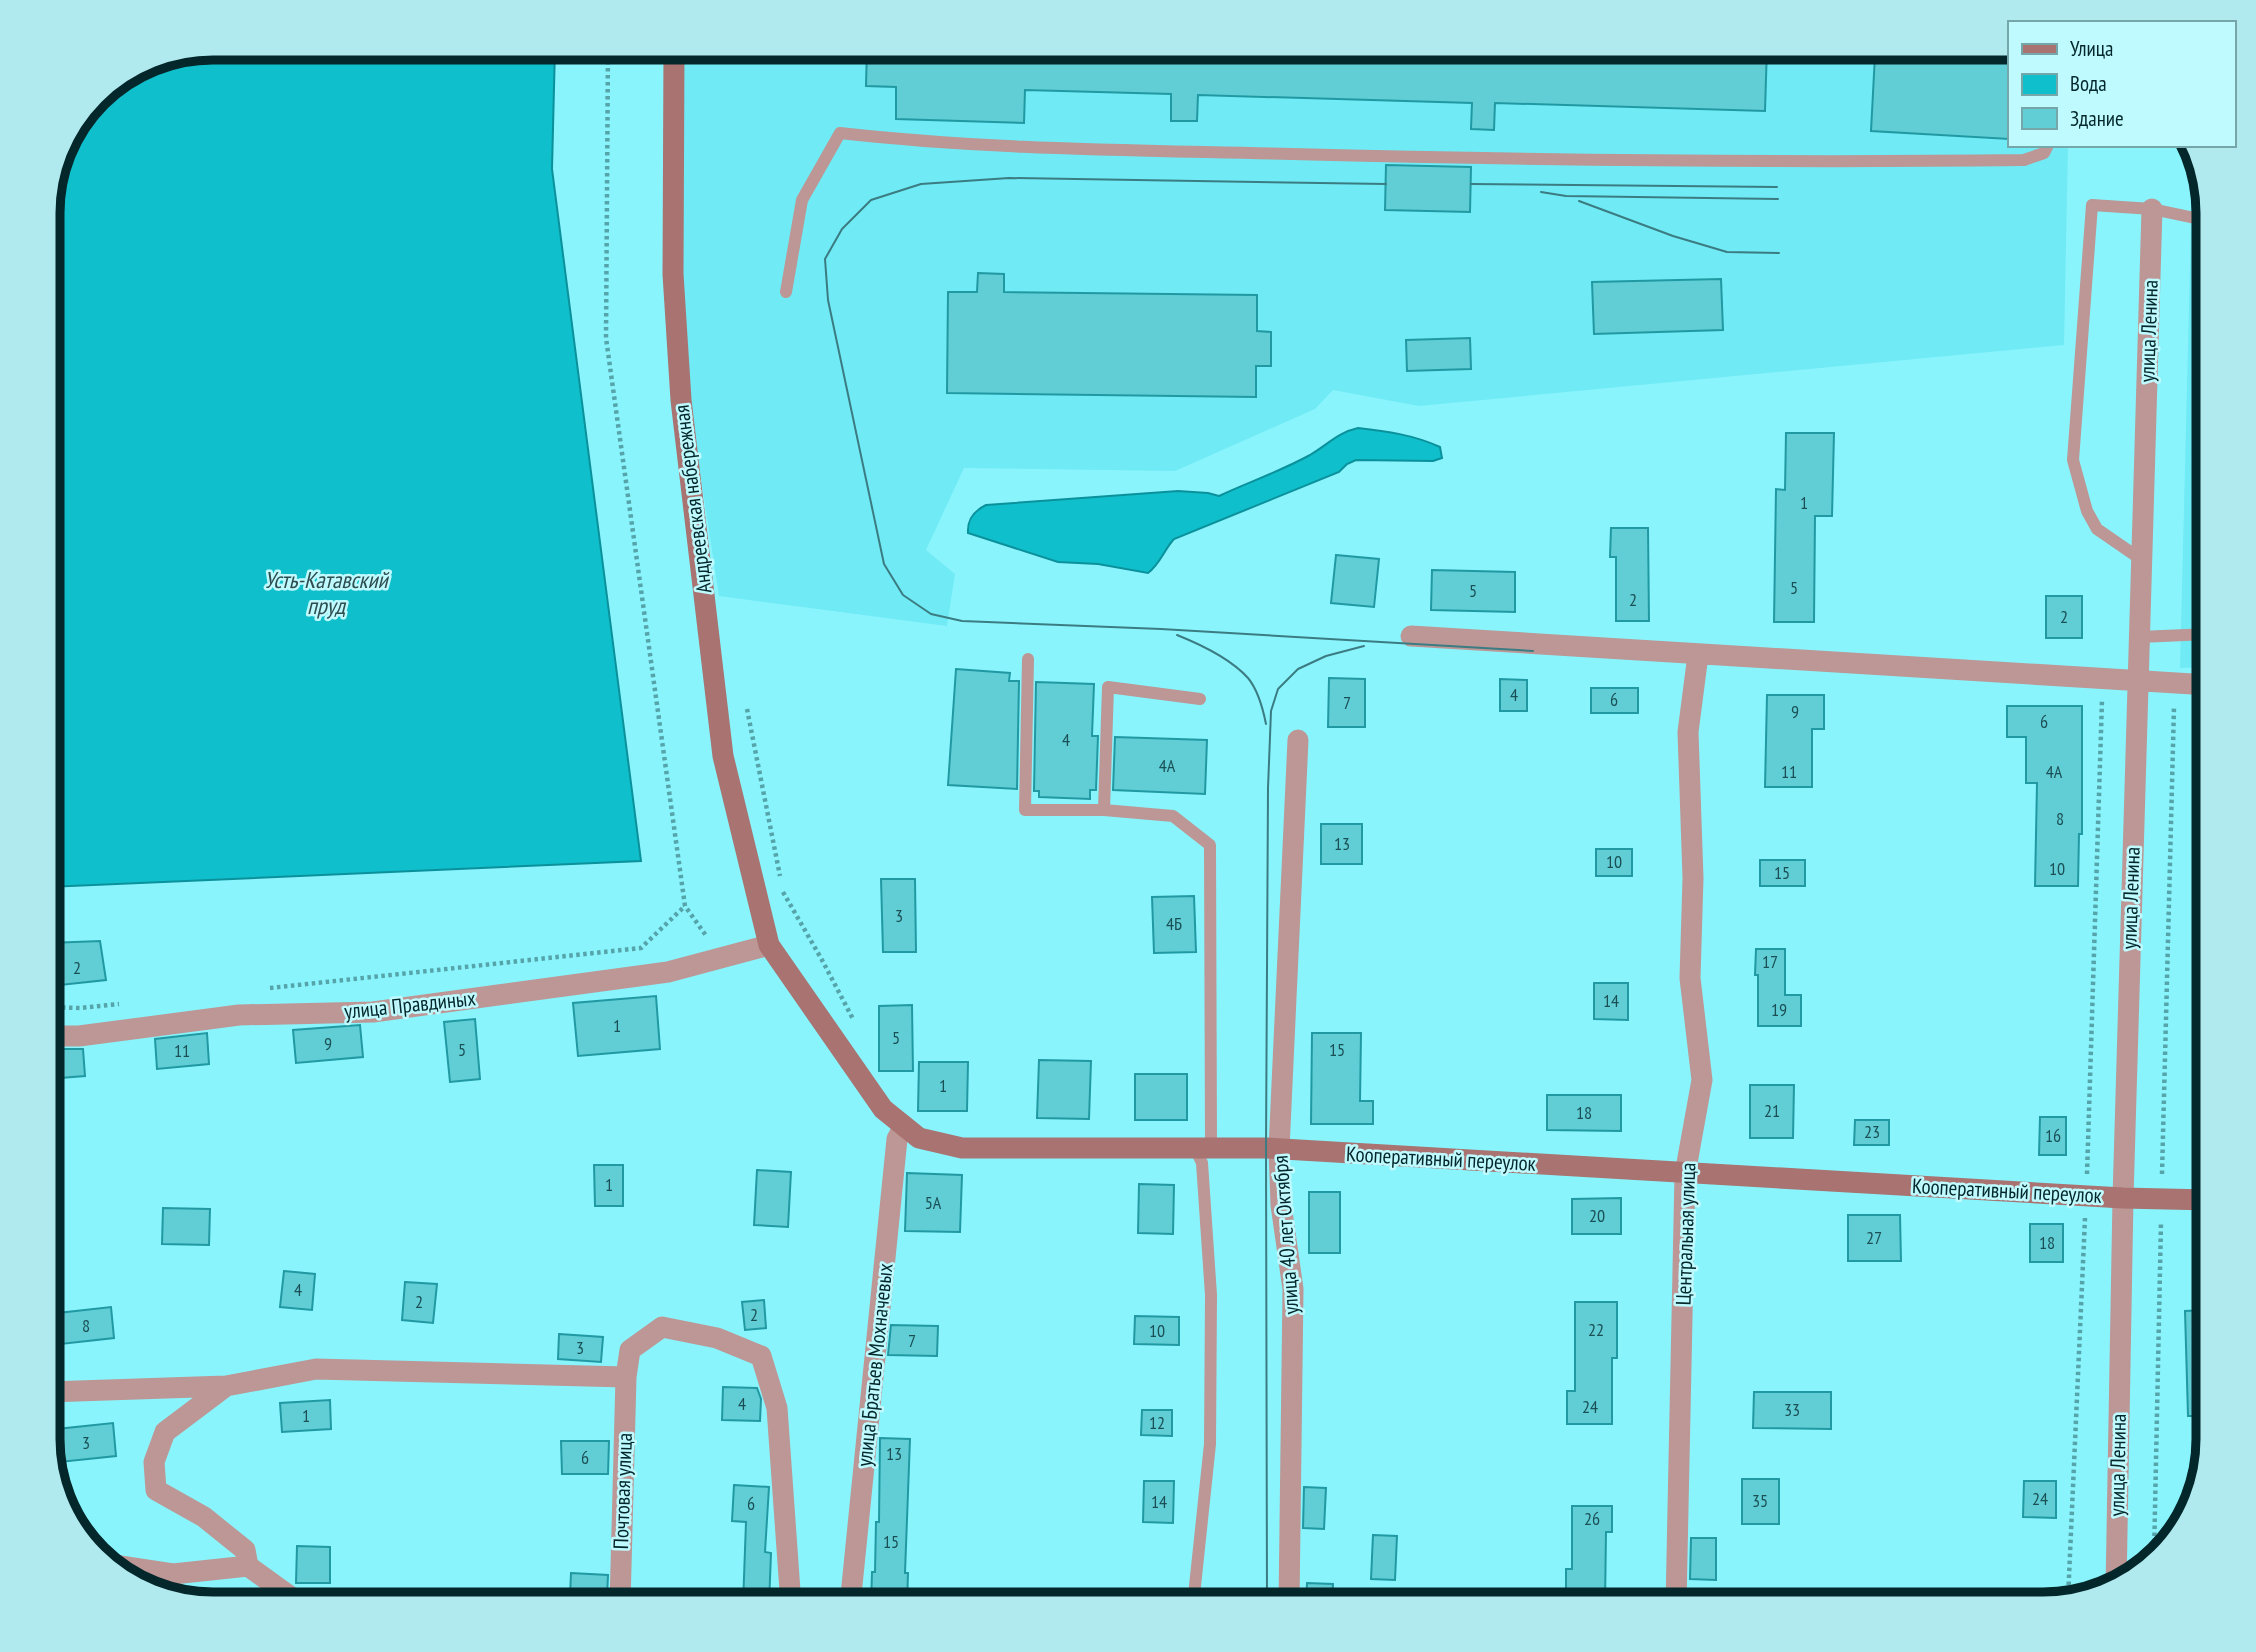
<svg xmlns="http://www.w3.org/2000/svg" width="2256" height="1652" font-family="'PT Sans Narrow',sans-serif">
<rect width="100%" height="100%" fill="#8af4fd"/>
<path fill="#70eaf4" d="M683 47H2009V145H2068L2064 345 1419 406 1333 390 1315 409 1175 471 964 468 926 550 955 574 947 626 719 596 679 334Z
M2193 145 2209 212V667L2180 668Z"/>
<path fill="#0fbfcb" stroke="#0b919b" stroke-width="2" d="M213 47H555L552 169 641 861 48 887V202L65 139 103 89 150 60Z
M1358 428C1386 431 1414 435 1440 447L1442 458 1433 461 1356 460 1347 464 1339 472 1174 539C1164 550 1160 564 1148 573L1098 564 1058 562 968 533C967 519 974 511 986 505L1178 491 1208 493 1219 496C1249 482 1281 471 1310 455 1327 445 1339 432 1358 428Z"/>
<path fill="#61cdd5" stroke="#2199a2" stroke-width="2" d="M867 47H1767L1765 111 1495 103 1494 130 1471 129 1472 103 1198 95 1197 121H1171V94L1025 90 1024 123 896 119V87L866 86Z
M1875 55 2009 62V139L1871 131Z
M1386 165 1471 167 1470 212 1385 210Z
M978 273 1004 274V292L1257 295V331L1271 332V366H1256V397L947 393 948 292H977Z
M1721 279 1723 330 1594 334 1592 282Z
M1470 338 1471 369 1407 371 1406 340Z
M1786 433H1834L1832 516H1815L1814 622H1774L1776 489 1785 490Z
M1611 528H1648L1649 621H1616V557H1610Z
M1336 555 1379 559 1374 607 1331 603Z
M1432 570 1515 572V612L1431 610Z
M2046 596H2082V638H2046Z
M956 669 1010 673 1009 681H1019L1017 789 948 785Z
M1329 678 1365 679V727H1328Z
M1500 679 1527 680V711H1500Z
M1036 682 1094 684 1092 736H1098L1096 790H1090V799L1039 797V791H1034Z
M1591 688H1638V713H1591Z
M1767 695H1824V729H1812V787H1765Z
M2007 706H2082V834H2079L2078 886H2035L2037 783H2026V737H2007Z
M1115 737 1207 740 1205 794 1113 790Z
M1321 824H1362V864H1321Z
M1596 849H1632V876H1596Z
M1760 860H1805V886H1760Z
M881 879H915L916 952H883Z
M1194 896 1196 952 1154 953 1152 897Z
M100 941 106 980 51 986 48 943Z
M1756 949H1785V995H1801V1026H1758V975H1755Z
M1594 983H1628V1020L1594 1019Z
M656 996 660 1049 578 1056 573 1003Z
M912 1005 913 1071H879V1006Z
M475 1019 480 1079 450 1082 444 1022Z
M360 1025 363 1057 296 1063 293 1030Z
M207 1033 209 1064 157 1069 155 1039Z
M1312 1033H1361L1360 1101H1373V1124H1311Z
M48 1049H83L85 1076 48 1079Z
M1039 1060 1091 1061 1089 1119 1037 1118Z
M919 1062H968L967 1111H918Z
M1135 1074H1187V1120H1135Z
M1750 1085H1794L1793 1138H1750Z
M1547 1095H1621V1131L1547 1130Z
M2040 1117H2066V1155H2039Z
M1855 1120H1889V1145H1854Z
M594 1165H623V1206H595Z
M757 1170 791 1172 788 1227 754 1225Z
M907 1173 962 1175 960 1232 905 1231Z
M1139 1184 1174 1185 1173 1234 1138 1233Z
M1309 1192H1340V1253H1309Z
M1621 1198V1234H1572V1199Z
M163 1208 210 1209 209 1245 162 1244Z
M1848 1215H1900L1901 1261H1848Z
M2030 1224H2063V1262H2030Z
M284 1271 315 1274 312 1310 280 1307Z
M405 1282 437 1284 433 1323 402 1320Z
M764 1300 766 1328 745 1330 742 1302Z
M1575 1302H1617V1358H1612V1424H1567V1391H1575Z
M111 1307 114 1338 61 1344 58 1313Z
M2206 1310 2209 1416H2188L2185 1311Z
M1135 1316 1179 1317V1345L1134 1344Z
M891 1325 938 1326 937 1356 888 1355Z
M559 1334 603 1337 601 1362 558 1359Z
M723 1387 757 1388 761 1399 760 1421 722 1420Z
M1754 1392H1831V1429L1753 1428Z
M330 1400 331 1429 282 1432 280 1403Z
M1142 1410H1172V1436L1141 1435Z
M113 1423 116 1456 60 1462 57 1429Z
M880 1438 910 1439 905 1573H908L907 1605H871L872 1572H875L876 1522H879Z
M561 1441H609L608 1474H562Z
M1742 1479H1779V1524H1742Z
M1144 1481H1174L1173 1523 1143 1522Z
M2024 1481H2056V1518L2023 1517Z
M734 1485 769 1487 765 1552 771 1553 769 1605H743L746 1522 732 1521Z
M1304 1487 1326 1488 1324 1529 1303 1528Z
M1572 1506H1612V1532H1606L1605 1605H1566V1569H1572Z
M1373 1535 1397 1536 1395 1580 1371 1579Z
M1691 1538H1716V1580L1690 1579Z
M297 1546 330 1547V1583H296Z
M571 1573 608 1575 607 1598 570 1596Z
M1307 1583 1333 1584 1332 1605H1306Z"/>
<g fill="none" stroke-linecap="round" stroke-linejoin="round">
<path stroke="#55a4aa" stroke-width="4.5" stroke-dasharray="3.5 3.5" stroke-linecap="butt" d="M608 47 606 338 685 906 707 937
M747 709 780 876
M783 892 822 960 853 1019
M270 988 641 948 685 906
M48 1007 80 1008 119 1004
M2087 1174 2102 700
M2162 1174 2174 707
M2154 1557 2161 1222
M2068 1599 2085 1218"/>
<path stroke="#bc9795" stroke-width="12" d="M786 292 802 200 840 133C990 150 1141 150 1292 154 1536 160 1780 163 2024 160L2044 153 2048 145
M2142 560 2097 529 2087 511 2073 460 2092 205 2152 209 2209 221
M2139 637 2209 634
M1028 659 1025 810H1104
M1200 699 1108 687 1104 810 1173 816 1210 845 1211 1148
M1193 1605 1210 1444 1211 1295 1202 1163 1195 1148"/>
<path stroke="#bc9795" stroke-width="21" d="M1411 636 2209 685
M48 1036H79L239 1015 373 1012 668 972 769 945
M226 1386 165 1432 154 1462 156 1490 204 1517 245 1550 248 1566 302 1605
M48 1392 226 1386 316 1369 626 1377 630 1350 662 1327 717 1338 761 1356 777 1408 791 1605
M107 1564 173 1574 248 1566
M2116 1588 2123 1198 2152 209
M620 1605 626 1377
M850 1605 897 1139 904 1126
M1289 1605 1293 1289 1281 1205 1279 1149 1298 740
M1676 1605 1685 1174 1702 1080 1690 978 1693 878 1688 732 1698 655"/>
<path stroke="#a87370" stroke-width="21" d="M674 47 673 274 681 400 723 756 769 945 883 1109 919 1138 962 1148H1266L2123 1198 2209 1200"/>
<path stroke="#3b7c82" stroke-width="2" d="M1386 184 1009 178 921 184 871 200 842 229 825 259 828 300 884 564 903 595 931 614 962 621 1161 629 1533 651
M1471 184 1777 187
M1541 192 1566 196 1778 199
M1579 201 1673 236 1727 252 1779 253
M1177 635C1202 645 1230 658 1248 678 1258 690 1263 709 1266 724
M1267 1605 1266 1148 1268 788 1271 711 1278 689 1298 669 1326 656 1364 646"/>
</g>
<g text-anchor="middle" stroke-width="5" stroke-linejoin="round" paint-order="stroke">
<g font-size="18" fill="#1a5055">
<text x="1804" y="509">1</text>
<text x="1794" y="594">5</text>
<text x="1473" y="597">5</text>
<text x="1633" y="606">2</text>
<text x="2064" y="623">2</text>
<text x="1514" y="701">4</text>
<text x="1614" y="706">6</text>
<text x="1347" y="709">7</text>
<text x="1795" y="718">9</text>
<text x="2044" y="728">6</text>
<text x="1066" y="746">4</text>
<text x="1167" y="772">4А</text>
<text x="1789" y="778">11</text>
<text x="2054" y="778">4А</text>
<text x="2060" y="825">8</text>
<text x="1342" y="850">13</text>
<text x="1614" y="868">10</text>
<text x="2057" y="875">10</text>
<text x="1782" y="879">15</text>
<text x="899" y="922">3</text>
<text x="1174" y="930">4Б</text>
<text x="1770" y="968">17</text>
<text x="77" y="974">2</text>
<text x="1611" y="1007">14</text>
<text x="1779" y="1016">19</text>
<text x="617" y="1032">1</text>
<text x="896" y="1044">5</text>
<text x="328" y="1050">9</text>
<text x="462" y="1056">5</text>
<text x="1337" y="1056">15</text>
<text x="182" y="1057">11</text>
<text x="943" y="1092">1</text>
<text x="1772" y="1117">21</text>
<text x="1584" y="1119">18</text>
<text x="1872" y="1138">23</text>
<text x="2053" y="1142">16</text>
<text x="609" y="1191">1</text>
<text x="933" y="1209">5А</text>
<text x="1597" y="1222">20</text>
<text x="1874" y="1244">27</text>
<text x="2047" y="1249">18</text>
<text x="298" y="1296">4</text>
<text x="419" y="1308">2</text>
<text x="754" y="1321">2</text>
<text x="86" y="1332">8</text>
<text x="1596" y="1336">22</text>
<text x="1157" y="1337">10</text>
<text x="912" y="1347">7</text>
<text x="580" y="1354">3</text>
<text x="742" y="1410">4</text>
<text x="1590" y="1413">24</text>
<text x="1792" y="1416">33</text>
<text x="306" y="1422">1</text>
<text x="1157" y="1429">12</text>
<text x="86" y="1449">3</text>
<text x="894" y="1460">13</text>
<text x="585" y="1464">6</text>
<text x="2040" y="1505">24</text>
<text x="1760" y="1507">35</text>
<text x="1159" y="1508">14</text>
<text x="751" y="1510">6</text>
<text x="1592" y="1525">26</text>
<text x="891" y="1548">15</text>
</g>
<g font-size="21" fill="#03272a" stroke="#bffaff">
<text transform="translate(2149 331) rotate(-88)" y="7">улица Ленина</text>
<text transform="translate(693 499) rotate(-97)" y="7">Андреевская набережная</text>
<text transform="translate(2131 898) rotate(-88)" y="7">улица Ленина</text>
<text transform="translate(410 1005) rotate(-6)" y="7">улица Правдиных</text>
<text transform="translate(1441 1159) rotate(3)" y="7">Кооперативный переулок</text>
<text transform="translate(2007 1191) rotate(3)" y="7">Кооперативный переулок</text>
<text transform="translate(1686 1234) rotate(-88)" y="7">Центральная улица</text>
<text transform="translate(1286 1235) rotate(-94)" y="7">улица 40 лет Октября</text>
<text transform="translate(875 1365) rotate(-84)" y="7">улица Братьев Мохначевых</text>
<text transform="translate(2118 1465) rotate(-89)" y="7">улица Ленина</text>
<text transform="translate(623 1491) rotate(-88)" y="7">Почтовая улица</text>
</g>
<g font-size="23" font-style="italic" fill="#2e4d4f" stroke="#bffaff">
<text x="326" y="588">Усть-Катавский<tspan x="326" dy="26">пруд</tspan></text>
</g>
</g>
<path d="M0 0H2256V1652H0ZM213 60H2043A153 153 0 0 1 2196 213V1439A153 153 0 0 1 2043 1592H213A153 153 0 0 1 60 1439V213A153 153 0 0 1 213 60Z" fill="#b0e9ee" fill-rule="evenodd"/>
<path fill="none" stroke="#03272a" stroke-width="9" d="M213 60H2043A153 153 0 0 1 2196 213V1439A153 153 0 0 1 2043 1592H213A153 153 0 0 1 60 1439V213A153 153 0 0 1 213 60Z"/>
<rect x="2008" y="21" width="228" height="126" fill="#bffaff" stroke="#74a6aa" stroke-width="2"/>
<rect x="2022" y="44" width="35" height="10" fill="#a87370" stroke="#74a6aa" stroke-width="2"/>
<text x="2070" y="56" font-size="21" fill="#03272a">Улица</text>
<rect x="2022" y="74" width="35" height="21" fill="#0fbfcb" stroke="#74a6aa" stroke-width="2"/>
<text x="2070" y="91" font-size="21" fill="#03272a">Вода</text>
<rect x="2022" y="108" width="35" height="21" fill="#61cdd5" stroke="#74a6aa" stroke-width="2"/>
<text x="2070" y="126" font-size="21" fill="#03272a">Здание</text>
</svg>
